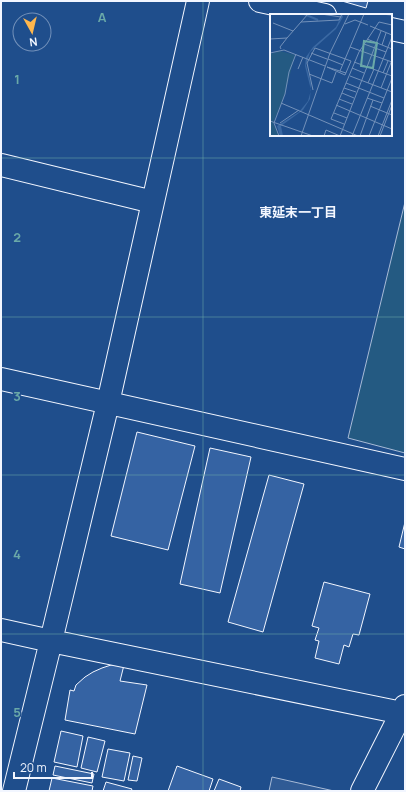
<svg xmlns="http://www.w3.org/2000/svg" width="406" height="792" font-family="Manrope,'Noto Sans JP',sans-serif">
<rect width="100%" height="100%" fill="#1f4e8c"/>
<path fill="#245a82" stroke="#a8bbd7" d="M405 202V453L348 438Z"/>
<path fill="#305b95" stroke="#a8bbd7" d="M272 777 334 791H269Z"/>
<path fill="#3563a3" stroke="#f2f6ff" d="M342 1H368L366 8Z
M137 432 195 446 168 550 111 536Z
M210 448 251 457 220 593 180 584Z
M269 475 304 484 263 632 228 622Z
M405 522V549L399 547Z
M324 582 370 594 359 635 353 634 349 647 344 645 339 664 315 658 319 641 315 640 319 628 312 626Z
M111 665H124L120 681 147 685 135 734 65 720 70 690 74 691 76 685 85 677 93 672 102 668Z
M61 731 83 736 77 767 54 762Z
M88 737 105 741 97 772 81 768Z
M108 749 130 753 124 781 102 777Z
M133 756 142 758 137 781 128 780Z
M55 766 94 774 92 783 53 775Z
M177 766 213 779 209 791H168Z
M52 778 93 786 92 791H49Z
M219 779 241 787 240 791H214Z
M106 782 132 789 131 791H103Z"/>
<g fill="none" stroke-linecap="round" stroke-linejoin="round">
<g stroke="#f2f6ff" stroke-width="24">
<path id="minor" d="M260 1 325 15
M391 29 405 32
M1 165 153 202
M1 379 405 469
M1 630 51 641 402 713
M14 791 51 641 108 403 198 1
M362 791 405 706"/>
</g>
<use href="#minor" stroke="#1f4e8c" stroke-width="22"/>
</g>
<path fill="none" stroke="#6aa9a8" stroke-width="1" stroke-opacity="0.55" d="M203 1V791M1 158H405M1 317H405M1 475H405M1 634H405"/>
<g text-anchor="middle" stroke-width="3" stroke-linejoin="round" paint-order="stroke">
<g font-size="13" font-weight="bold" fill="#f2f6ff" stroke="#1f4e8c">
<text x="298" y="217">東延末一丁目</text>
</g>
</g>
<g transform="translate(270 14)">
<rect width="122" height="122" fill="#1f4e8c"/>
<path d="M10 37 25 41 15 80 3 109 9 122H0V40Z" fill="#245a82"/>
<path d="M72 0 73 3 66 15 40 38 36 51 41 70 40 85 33 96 11 112 13 122H10L7 112 29 98 38 87 41 76 35 52 36 43 43 33 66 13Z" fill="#3b69a3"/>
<path fill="none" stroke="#3b69a3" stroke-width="2" d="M34 0 48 6"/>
<path fill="none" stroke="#7391ba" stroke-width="1" d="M51 0 71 3M110 0 122 1M31 8 69 6 72 0M3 9 23 17M75 10 85 6 98 11M100 12 122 21M0 25 17 24 38 0M97 25 122 35M94 30 116 38M112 31 116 19M80 33 122 48M11 35 10 33 17 24M0 39 14 36 55 52M41 39 57 45M58 45 73 51M84 48 122 62M57 53 76 59M82 54 94 59M28 55 33 43M70 57 94 0M113 59 118 47M39 60 62 69 66 58M80 62 122 78M76 69 114 84M98 69 104 55M74 74 86 78M111 74 122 46M43 76 37 49 45 34 81 47 75 61 57 53M72 79 84 84M97 84 112 89M69 85 82 90M11 89 88 122M66 91 122 115M100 92 122 101M64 99 77 104M0 107 43 122M10 109 29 96M74 110 61 105 89 38 109 8 122 11M9 122 4 109 15 80 19 58 26 40M31 122 60 39 79 0M54 122 56 116 70 122 111 17M82 122 122 23M90 122 103 86M99 122 122 64M108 122 122 86M110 122 122 91"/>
<path fill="#6aa9a8" fill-opacity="0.15" stroke="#6aa9a8" stroke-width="2" d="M94 27 107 29 103 54 91 52Z"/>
<rect width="122" height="122" fill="none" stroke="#f2f6ff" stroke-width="2"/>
</g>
<g font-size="13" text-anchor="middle" font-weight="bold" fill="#6aa9a8" stroke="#1f4e8c" stroke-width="3" stroke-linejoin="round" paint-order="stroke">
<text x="102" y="22">A</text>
<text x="17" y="84">1</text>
<text x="17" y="242">2</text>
<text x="17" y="401">3</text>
<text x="17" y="559">4</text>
<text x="17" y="717">5</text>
</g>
<rect width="406" height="792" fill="none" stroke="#f2f6ff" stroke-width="4"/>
<g transform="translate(32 32) rotate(172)"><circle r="19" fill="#1f4e8c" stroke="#7391ba"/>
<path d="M0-3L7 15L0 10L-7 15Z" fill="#ffb74d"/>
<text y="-6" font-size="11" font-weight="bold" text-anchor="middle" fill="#f2f6ff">N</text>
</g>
<path d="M14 772v6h78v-6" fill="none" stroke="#f2f6ff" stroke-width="2"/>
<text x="20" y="772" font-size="12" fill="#f2f6ff" stroke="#1f4e8c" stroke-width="3" paint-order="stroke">20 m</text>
</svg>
